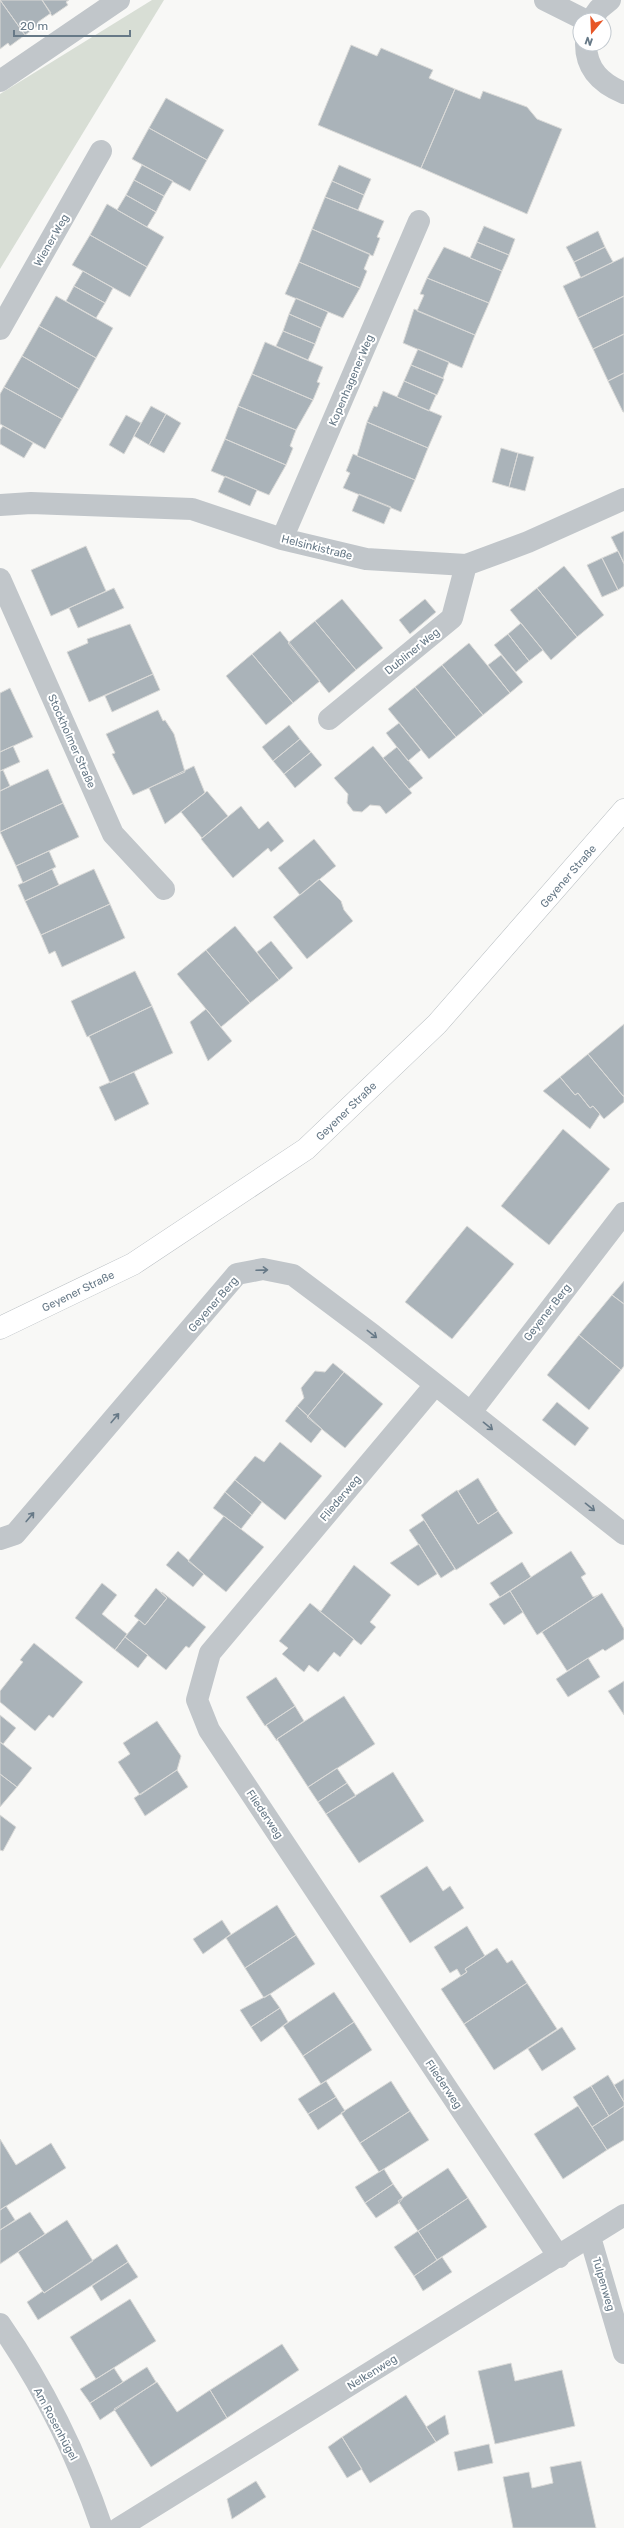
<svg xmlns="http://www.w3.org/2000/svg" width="624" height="2528" font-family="Rubik,sans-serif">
<rect width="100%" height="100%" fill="#f8f8f6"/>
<path fill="#d8ded5" d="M152 0H164L0 269V94Z"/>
<path fill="#aab3b9" stroke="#dadad8" d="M0 0H42L51 13 38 22 39 25 25 35Z
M0 0 25 35 10 46 8 43 0 49Z
M42 0H69L66 2 68 5 52 16Z
M351 45 377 56 381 48 433 70 429 78 455 89 421 168 318 125Z
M455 89 480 99 483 91 527 107 537 119 562 129 527 214 421 168Z
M166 98 224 130 207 160 149 128Z
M149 128 207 160 190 191 132 159Z
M142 165 173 181 164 196 134 180Z
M339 165 371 179 364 195 332 181Z
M134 180 164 196 156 212 126 195Z
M332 181 364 195 358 210 325 197Z
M126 195 156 212 147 227 117 210Z
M325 197 384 221 377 237 380 238 373 256 312 229Z
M107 204 164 237 147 267 90 235Z
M484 226 515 239 509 255 477 242Z
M312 229 370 254 364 269 367 271 360 288 299 262Z
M598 231 605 247 574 262 566 247Z
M90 235 147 267 130 297 72 265Z
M477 242 509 255 502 271 470 258Z
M444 247 502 271 489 303 427 278Z
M605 247 613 262 581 278 574 262Z
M624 257V296L578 318 563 286Z
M299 262 360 288 343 318 285 294Z
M83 271 113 288 105 303 74 286Z
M427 278 489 303 475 335 417 311 424 295 420 294Z
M74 286 105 303 96 318 66 301Z
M56 296 113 328 96 358 39 326Z
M624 296V334L593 349 578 318Z
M296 298 328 312 321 328 289 314Z
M414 309 475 335 462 368 403 343Z
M289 314 321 328 315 344 283 331Z
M39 326 96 358 79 389 22 356Z
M283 331 315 344 308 360 276 346Z
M624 334V373L608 381 593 349Z
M265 342 323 367 317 382 320 383 313 400 252 374Z
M418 349 449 362 443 378 411 365Z
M22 356 79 389 62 419 4 387Z
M411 365 444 379 437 395 404 381Z
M624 373V412H623L608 381Z
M252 374 313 400 296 430 238 406Z
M404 381 436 395 429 411 397 397Z
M4 387 62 419 45 449 0 424V394Z
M383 391 442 416 428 448 367 422 374 406 377 407Z
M151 406 166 414 149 445 134 436Z
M238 406 296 430 290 446 293 448 286 465 225 439Z
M166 414 181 423 164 453 149 445Z
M126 415 141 423 124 454 109 445Z
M367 422 428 448 415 480 357 456Z
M3 426 33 443 24 458 0 444V430Z
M225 439 286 465 269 495 211 471Z
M501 448 518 453 509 487 492 482Z
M518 453 534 457 525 491 509 487Z
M353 454 415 480 401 512 343 488 350 473 346 471Z
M225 476 257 490 250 506 218 492Z
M359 494 391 507 384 524 352 511Z
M624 531V563L611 537Z
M86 546 106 591 51 616 31 570Z
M618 551 624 564V586L618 590 602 558Z
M602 558 618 590 602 597 587 565Z
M564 566 604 615 577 637 537 588Z
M114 588 124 608 78 628 69 608Z
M537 588 577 637 551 660 510 610Z
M342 599 383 648 356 670 315 621Z
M425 599 436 612 410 634 399 620Z
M315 621 356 670 329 693 288 643Z
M521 623 543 650 529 661 508 634Z
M130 624 153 674 89 702 67 652 88 643 87 639Z
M280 631 320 681 293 703 252 654Z
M508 634 529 661 516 672 494 645Z
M469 643 510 693 483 715 442 665Z
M252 654 293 703 266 725 226 676Z
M501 655 523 682 510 693 488 665Z
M442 665 483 715 456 737 415 687Z
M153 674 160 690 112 712 105 696Z
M415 687 456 737 429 759 388 709Z
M10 688 33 737 0 752V693Z
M158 710 163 721 165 720 174 734 185 772 133 795 112 754 115 753 106 734Z
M399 723 421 750 408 761 386 733Z
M289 725 300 739 273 761 262 747Z
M300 739 311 752 284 774 273 761Z
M13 746 20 762 0 771V752Z
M373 746 412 793 386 814 380 806 370 805 362 812 353 811 347 803 348 794 334 778Z
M397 747 423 778 409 789 383 758Z
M311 752 322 765 295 788 284 774Z
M194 766 205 793 165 824 149 788Z
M48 769 63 803 0 832V791Z
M3 770 10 786 0 791V771Z
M207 791 228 816 202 838 181 812Z
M63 803 79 837 16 866 0 832Z
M241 806 259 829 268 821 284 841 271 852 268 848 233 878 201 839Z
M314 839 336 866 300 895 278 868Z
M49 851 56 867 23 883 16 866Z
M52 869 59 885 25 901 18 885Z
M94 869 110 904 41 935 25 901Z
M319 879 341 901 344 910 353 921 307 959 273 917Z
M110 904 125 938 62 967 55 951 49 954 41 935Z
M235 926 279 980 250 1003 206 950Z
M271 941 293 968 279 980 257 952Z
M206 950 250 1003 221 1027 177 974Z
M135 971 152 1006 87 1037 71 1001Z
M152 1006 173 1053 110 1083 89 1036Z
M206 1009 232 1041 208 1061 190 1022Z
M624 1024V1095L623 1096 588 1054Z
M588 1054 624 1097V1102L604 1119 593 1106 590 1108 578 1093 575 1095 560 1077Z
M134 1072 149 1104 115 1121 99 1087Z
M560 1077 575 1095 578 1093 590 1108 593 1106 600 1114 590 1129 543 1091Z
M563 1129 610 1169 549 1245 501 1206Z
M467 1226 514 1264 452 1339 405 1302Z
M624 1281V1304L612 1295Z
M612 1295 624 1304V1366L621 1370 579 1335Z
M579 1335 621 1370 589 1410 547 1375Z
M333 1363 344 1372 308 1416 297 1406 304 1398 301 1388 315 1371 325 1372Z
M344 1372 383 1404 345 1448 307 1417Z
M557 1402 589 1428 575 1446 542 1420Z
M297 1406 322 1429 311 1443 285 1421Z
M280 1442 322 1476 285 1520 235 1480 255 1456 264 1462Z
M478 1478 498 1511 478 1524 458 1491Z
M235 1480 262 1502 252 1515 225 1492Z
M457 1490 478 1524 498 1511 513 1533 456 1570 421 1515Z
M225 1492 252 1515 241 1529 213 1508Z
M224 1516 264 1547 226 1592 188 1561Z
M424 1520 455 1569 441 1578 409 1530Z
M419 1544 437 1574 418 1586 390 1563Z
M178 1551 204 1574 193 1587 166 1565Z
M571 1551 586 1574 581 1577 593 1597 599 1595 537 1635 510 1591Z
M522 1562 531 1577 500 1597 490 1583Z
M354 1565 391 1595 370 1622 376 1627 361 1645 318 1610 321 1611Z
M102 1583 117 1595 102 1614 127 1634 115 1650 75 1618Z
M156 1588 167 1598 145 1625 134 1616Z
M510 1591 523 1612 504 1625 489 1604Z
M162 1592 206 1627 189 1648 186 1646 166 1670 125 1637 139 1620 145 1625 167 1598 161 1593Z
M602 1593 624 1629V1639L605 1651 603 1649 567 1671 542 1632Z
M310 1603 354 1639 340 1657 334 1652 318 1672 309 1665 304 1672 282 1654 288 1648 279 1641Z
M125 1637 148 1655 138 1668 115 1650Z
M34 1643 83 1682 53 1718 49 1715 35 1731 0 1702V1691L23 1662 20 1660Z
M588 1658 600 1677 568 1697 556 1679Z
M276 1677 295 1706 265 1726 246 1697Z
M624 1681V1715L608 1691Z
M344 1696 375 1744 308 1787 277 1739Z
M295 1706 304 1721 277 1739V1741L266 1725Z
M0 1715 16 1728 3 1744 0 1742Z
M157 1721 181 1756 177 1770 140 1795 118 1762 130 1754 123 1743Z
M0 1742 32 1768 17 1787 0 1774Z
M337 1768 347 1783 318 1802 308 1787Z
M177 1770 188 1787 145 1816 134 1798Z
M393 1772 424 1821 359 1863 326 1814Z
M0 1774 17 1787 0 1807Z
M347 1783 356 1796 326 1814 318 1802Z
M0 1815 16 1827 3 1851 0 1850Z
M427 1866 443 1891 450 1886 464 1908 410 1943 380 1896Z
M277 1905 296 1935 245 1968 226 1938Z
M222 1920 231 1934 203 1954 193 1939Z
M467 1926 485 1956 465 1969 467 1972 461 1976 457 1969 450 1973 434 1947Z
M296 1935 315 1964 264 1998 245 1968Z
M497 1948 507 1963 512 1960 527 1983 464 2024 441 1989 467 1972 465 1969Z
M527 1983 557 2029 494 2070 464 2024Z
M334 1992 354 2022 303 2056 283 2026Z
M270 1994 280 2008 251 2027 240 2010Z
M280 2008 288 2022 261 2042 251 2027Z
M354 2022 372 2050 321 2084 303 2056Z
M562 2027 576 2049 542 2071 528 2049Z
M608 2075 624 2102V2106L609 2116 591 2086Z
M624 2079V2102L614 2085Z
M326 2081 336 2097 308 2114 298 2099Z
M391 2081 410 2111 360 2143 341 2113Z
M591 2086 609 2116 592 2127 573 2097Z
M336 2097 345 2111 318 2130 308 2114Z
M578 2106 607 2150 563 2179 534 2134Z
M624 2106V2140L607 2150 592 2127Z
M410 2111 429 2140 379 2172 360 2143Z
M0 2139 16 2165 51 2143 66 2168 0 2210Z
M448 2168 468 2198 418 2231 398 2201Z
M384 2169 393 2184 365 2203 355 2187Z
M393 2184 403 2198 399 2203 376 2218 365 2203Z
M468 2198 487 2227 437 2260 418 2231Z
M6 2206 15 2220 0 2230V2210Z
M30 2212 45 2234 0 2264V2230Z
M67 2220 93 2261 44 2293 18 2252Z
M418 2231 437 2260 414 2276 394 2247Z
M117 2244 128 2262 38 2320 27 2302 43 2291 44 2293Z
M442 2257 452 2272 423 2291 414 2276Z
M128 2262 138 2277 101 2301 92 2286Z
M130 2299 156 2341 96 2379 70 2337Z
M282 2344 299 2370 227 2418 210 2390Z
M511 2363 515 2381 562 2370 575 2426 495 2444 478 2371Z
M147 2367 156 2382 100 2420 90 2403Z
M114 2368 123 2382 90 2403 80 2389Z
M157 2382 177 2412 210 2390 227 2418 151 2467 114 2409Z
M406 2395 436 2442 370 2483 342 2437Z
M445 2415 449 2434 436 2442 426 2427Z
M342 2437 362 2469 347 2478 328 2447Z
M489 2444 493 2463 458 2471 454 2452Z
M581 2461 596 2528H513L503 2477 529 2472 532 2488 553 2483 550 2467Z
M256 2481 266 2497 232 2519 227 2499Z"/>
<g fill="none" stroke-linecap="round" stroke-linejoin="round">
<g stroke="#b4babe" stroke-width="23">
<path id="secondary" d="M0 1328 133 1264 306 1149 437 1024 624 810"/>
</g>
<path stroke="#c1c6ca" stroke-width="22" d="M545 0 585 20
M591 20 599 9 610 0
M586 44C586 70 602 84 624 93
M0 81 119 0
M0 329 101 151
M0 505 31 503 192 509 282 539 366 559 466 565 528 542 624 499
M282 539 419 221
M0 579 113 834 164 889
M329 719 452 618 466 565
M435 1385 210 1653 197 1700 209 1730 559 2257
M471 1412 624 1213
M0 1539 15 1534 237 1274 263 1269 293 1275 373 1335 624 1534
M590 2237 624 2353
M0 2324C43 2386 78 2457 102 2528
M119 2528 624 2215"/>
<use href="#secondary" stroke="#fff" stroke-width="22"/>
</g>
<defs><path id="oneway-shaft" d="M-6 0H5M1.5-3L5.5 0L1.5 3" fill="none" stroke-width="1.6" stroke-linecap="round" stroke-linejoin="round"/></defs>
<g stroke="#677987">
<use href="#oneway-shaft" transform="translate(262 1270) rotate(-2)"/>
<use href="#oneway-shaft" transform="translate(372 1334) rotate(38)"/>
<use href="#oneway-shaft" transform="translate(115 1418) rotate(-50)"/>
<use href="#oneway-shaft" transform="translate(488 1426) rotate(39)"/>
<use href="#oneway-shaft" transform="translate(590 1507) rotate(39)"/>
<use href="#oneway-shaft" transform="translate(30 1517) rotate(-50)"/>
</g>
<g text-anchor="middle" stroke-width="4" stroke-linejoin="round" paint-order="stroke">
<g font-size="11" fill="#677987" stroke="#fff">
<text transform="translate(51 240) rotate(-60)" y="4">Wiener Weg</text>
<text transform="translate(351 380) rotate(-67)" y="4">Kopenhagener Weg</text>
<text transform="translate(317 547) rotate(14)" y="4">Helsinkistraße</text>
<text transform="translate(412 651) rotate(-39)" y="4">Dubliner Weg</text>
<text transform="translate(72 741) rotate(66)" y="4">Stockholmer Straße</text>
<text transform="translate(568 876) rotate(-49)" y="4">Geyener Straße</text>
<text transform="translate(346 1111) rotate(-44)" y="4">Geyener Straße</text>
<text transform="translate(78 1291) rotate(-26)" y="4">Geyener Straße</text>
<text transform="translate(213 1304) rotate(-49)" y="4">Geyener Berg</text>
<text transform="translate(547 1312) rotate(-52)" y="4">Geyener Berg</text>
<text transform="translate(340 1498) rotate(-50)" y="4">Fliederweg</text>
<text transform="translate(265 1814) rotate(56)" y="4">Fliederweg</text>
<text transform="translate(444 2084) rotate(56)" y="4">Fliederweg</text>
<text transform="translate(604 2284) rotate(74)" y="4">Tulpenweg</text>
<text transform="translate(372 2372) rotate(-32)" y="4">Nelkenweg</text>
<text transform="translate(56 2424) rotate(62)" y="4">Am Rosenhügel</text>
</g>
</g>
<g transform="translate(592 32) rotate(199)"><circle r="19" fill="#ffffff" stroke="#c2c9cf"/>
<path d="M0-3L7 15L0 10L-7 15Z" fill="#e75627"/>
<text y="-6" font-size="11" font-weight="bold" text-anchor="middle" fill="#677987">N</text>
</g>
<path d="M14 30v6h116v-6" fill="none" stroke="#677987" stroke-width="2"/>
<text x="20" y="30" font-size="12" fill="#677987" stroke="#ffffff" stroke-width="3" paint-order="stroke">20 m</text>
</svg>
